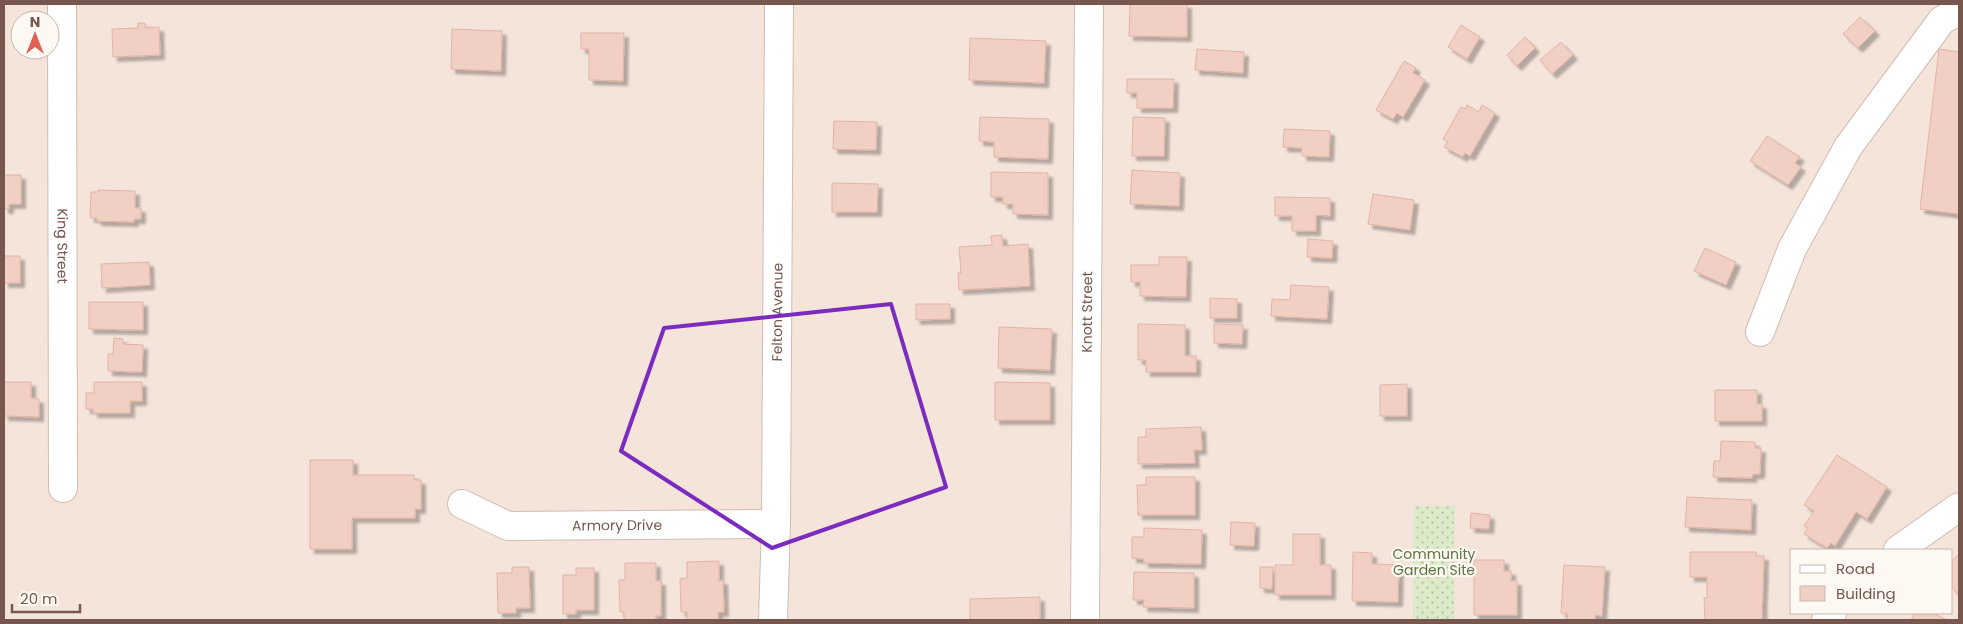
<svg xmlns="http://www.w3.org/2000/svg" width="1963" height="624" font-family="Poppins,sans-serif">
<defs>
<pattern id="garden-dots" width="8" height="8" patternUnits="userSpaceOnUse" patternTransform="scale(1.25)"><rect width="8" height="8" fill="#dceac9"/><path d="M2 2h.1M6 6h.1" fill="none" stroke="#b7c0a5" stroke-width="1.8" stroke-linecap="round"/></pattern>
<filter id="shadow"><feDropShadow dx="4.5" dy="4.5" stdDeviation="1" flood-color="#0004"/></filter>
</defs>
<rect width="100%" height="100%" fill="#fcf3eb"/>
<path fill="#f4e4da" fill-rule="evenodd" d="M4 4H1959V620H4ZM20 20H50V50H20ZM1792 550H1952V613H1792Z"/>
<path fill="url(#garden-dots)" d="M1414 506H1455L1454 619H1413Z"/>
<path fill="#f1cfc4" stroke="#e3b3a5" filter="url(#shadow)" d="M1130 4H1187V37L1129 36Z
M1860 17 1875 31 1858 48 1843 34Z
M138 23H145V28L159 27 160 55 113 57 112 29 138 28Z
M1461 25 1480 37 1467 59 1448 47Z
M452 29 502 31 501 71 451 69Z
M581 33H624L623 81 589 80V49H581Z
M1525 37 1535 48 1517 66 1507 55Z
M970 38 1046 41 1044 83 969 80Z
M1561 42 1573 55 1552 74 1540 60Z
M1197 49 1244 52 1243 73 1195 70Z
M1939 49 1959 52V214L1920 209Z
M1404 61 1416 68 1413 73 1425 80 1403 117 1397 113 1393 119 1376 110Z
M1127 79H1174L1173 108H1137V93H1127Z
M1467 105 1479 112 1482 105 1495 113 1470 156 1465 153 1463 157 1444 147 1448 142 1443 139 1461 107 1465 109Z
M980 117 1049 119 1048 159 994 157V142L979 141Z
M1133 117 1165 118 1164 156H1132Z
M834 121 877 122 876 150 833 149Z
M1284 129 1330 131 1329 157 1302 156V148L1283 147Z
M1767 136 1800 157 1795 163 1801 167 1788 185 1750 161Z
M1132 170 1180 173 1179 206 1130 204Z
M991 172 1048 173V215L1013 214V204H1003V197H991Z
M4 175H21V204H9V209H4Z
M832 183 878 184 877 212H832Z
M98 190 135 191V208H141V219H134V222L97 221V218H90L91 192H98Z
M1373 194 1414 200 1410 230 1368 224Z
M1275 197 1330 198V216L1316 215V231H1292V216H1275Z
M1002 235 1003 246 1028 244 1030 286 959 290 958 273H961L959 247 992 245 991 236Z
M1308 239 1333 241 1332 258 1307 257Z
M1705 248 1736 262 1726 285 1694 271Z
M4 256H20V283H4Z
M1159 257H1187L1186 297 1140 296V282H1131V265H1159Z
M149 262 150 285 102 288 101 264Z
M1291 285 1329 287 1327 319 1271 316 1272 299 1290 300Z
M1210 298 1237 299V318H1210Z
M89 302H143V330L89 329Z
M916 304H950V319L916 320Z
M1138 324 1185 325V356H1196V372H1146V360H1138Z
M1214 324 1243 325 1242 344 1214 343Z
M999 327 1052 329 1050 370 998 368Z
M114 338 123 339V344L143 345 142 372 108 371V354H113Z
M4 382H31V398L39 399V417L4 416Z
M94 382H142V401H130V413H93V409H86V393H94Z
M995 382 1050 383V420H995Z
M1407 384V416H1380V385Z
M1715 390H1757V404H1762V421H1715Z
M1201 427 1202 450H1194L1195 463 1138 464V437H1146V429Z
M1721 441 1755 442V448H1761L1760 474H1753L1752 478 1713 477 1714 461H1720Z
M1837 455 1887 487 1867 519 1856 512 1835 546 1831 543 1827 548 1804 534 1808 528 1804 526 1814 511 1804 505Z
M310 460H353V475H414V480H421V509H415V518H352V549H310Z
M1146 477H1195V515H1138L1137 485H1146Z
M1687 497 1752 500 1751 530 1685 527Z
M1471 513 1490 515 1489 529 1470 528Z
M1231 522 1255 523 1254 546 1230 545Z
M1144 528 1202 530 1201 564 1144 563V559L1132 558V537H1144Z
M1293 534H1320V565H1331V595H1275V565H1293Z
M1353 552 1372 553V564L1399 565 1398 602 1352 601Z
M1690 552H1756V556H1764L1762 620H1705L1704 598H1707V577H1690Z
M1959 554V596L1952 587V561Z
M1474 560H1504V571H1511V581H1517V615H1474Z
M719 561V581L723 580 724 612H718V620H687V612H681L680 579 687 578V562Z
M625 563H656V581H661V616H656V620H624V612H620L619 580H625Z
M1564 565 1605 567 1602 616 1595 615V620H1567L1568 614 1561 613Z
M512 567H529L530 608H516V613H498L497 573H512Z
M1260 567H1273L1272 589 1260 588Z
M576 568H594V610H576V614H563V575H576Z
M1134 572 1194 573V608L1143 607 1144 600H1133Z
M1040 597V620H970V599Z
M1915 613H1933L1947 620H1911Z"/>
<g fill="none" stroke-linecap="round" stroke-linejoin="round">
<g stroke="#d1bcb3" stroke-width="30">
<g id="street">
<path id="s1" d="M62 4 63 488"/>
<path d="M1760 332 1792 249 1848 147 1942 20 1959 11"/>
<path id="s2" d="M462 504 508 526 776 524"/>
<path d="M1898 550 1959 507"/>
<path id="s3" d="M773 620 776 524 779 4"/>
<path id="s4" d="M1085 620 1089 4"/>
<path d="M1826 620 1832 613"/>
</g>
</g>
<use href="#street" stroke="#fff" stroke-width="28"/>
</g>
<path fill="none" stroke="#7b2cbf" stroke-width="4" stroke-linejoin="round" d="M891 304 946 487 772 548 621 451 664 328Z"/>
<g text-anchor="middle" stroke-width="4.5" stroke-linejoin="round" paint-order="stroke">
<g font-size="14" fill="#77574e" stroke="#fef8f2">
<text dy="5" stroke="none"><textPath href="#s1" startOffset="242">King Street</textPath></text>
<text dy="5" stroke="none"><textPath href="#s3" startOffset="308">Felton Avenue</textPath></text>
<text dy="5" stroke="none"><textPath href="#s4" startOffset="308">Knott Street</textPath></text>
<text dy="5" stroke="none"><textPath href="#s2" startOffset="160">Armory Drive</textPath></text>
</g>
<g font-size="14" fill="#5a7643" stroke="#fef8f2">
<text x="1434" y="559">Community<tspan x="1434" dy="16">Garden Site</tspan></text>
</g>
</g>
<rect width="1963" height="624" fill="none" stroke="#77574e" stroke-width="10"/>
<rect x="1790" y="549" width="162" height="65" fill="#fef8f2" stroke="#c8b8b0"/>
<rect x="1800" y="565" width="25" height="8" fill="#ffffff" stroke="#c8b8b0"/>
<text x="1836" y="574" font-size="15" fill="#77574e">Road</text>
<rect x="1800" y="586" width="25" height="15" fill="#f1cfc4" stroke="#c8b8b0"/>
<text x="1836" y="599" font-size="15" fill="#77574e">Building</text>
<g transform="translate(35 35)"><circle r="24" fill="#fef8f2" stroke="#c8b8b0"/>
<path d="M0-4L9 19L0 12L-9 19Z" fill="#e06056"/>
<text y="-8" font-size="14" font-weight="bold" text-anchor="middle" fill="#77574e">N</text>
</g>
<path d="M12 604v8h68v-8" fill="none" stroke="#77574e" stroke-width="2.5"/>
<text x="20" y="604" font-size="15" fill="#77574e" stroke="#fef8f2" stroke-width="4" paint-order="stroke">20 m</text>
</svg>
